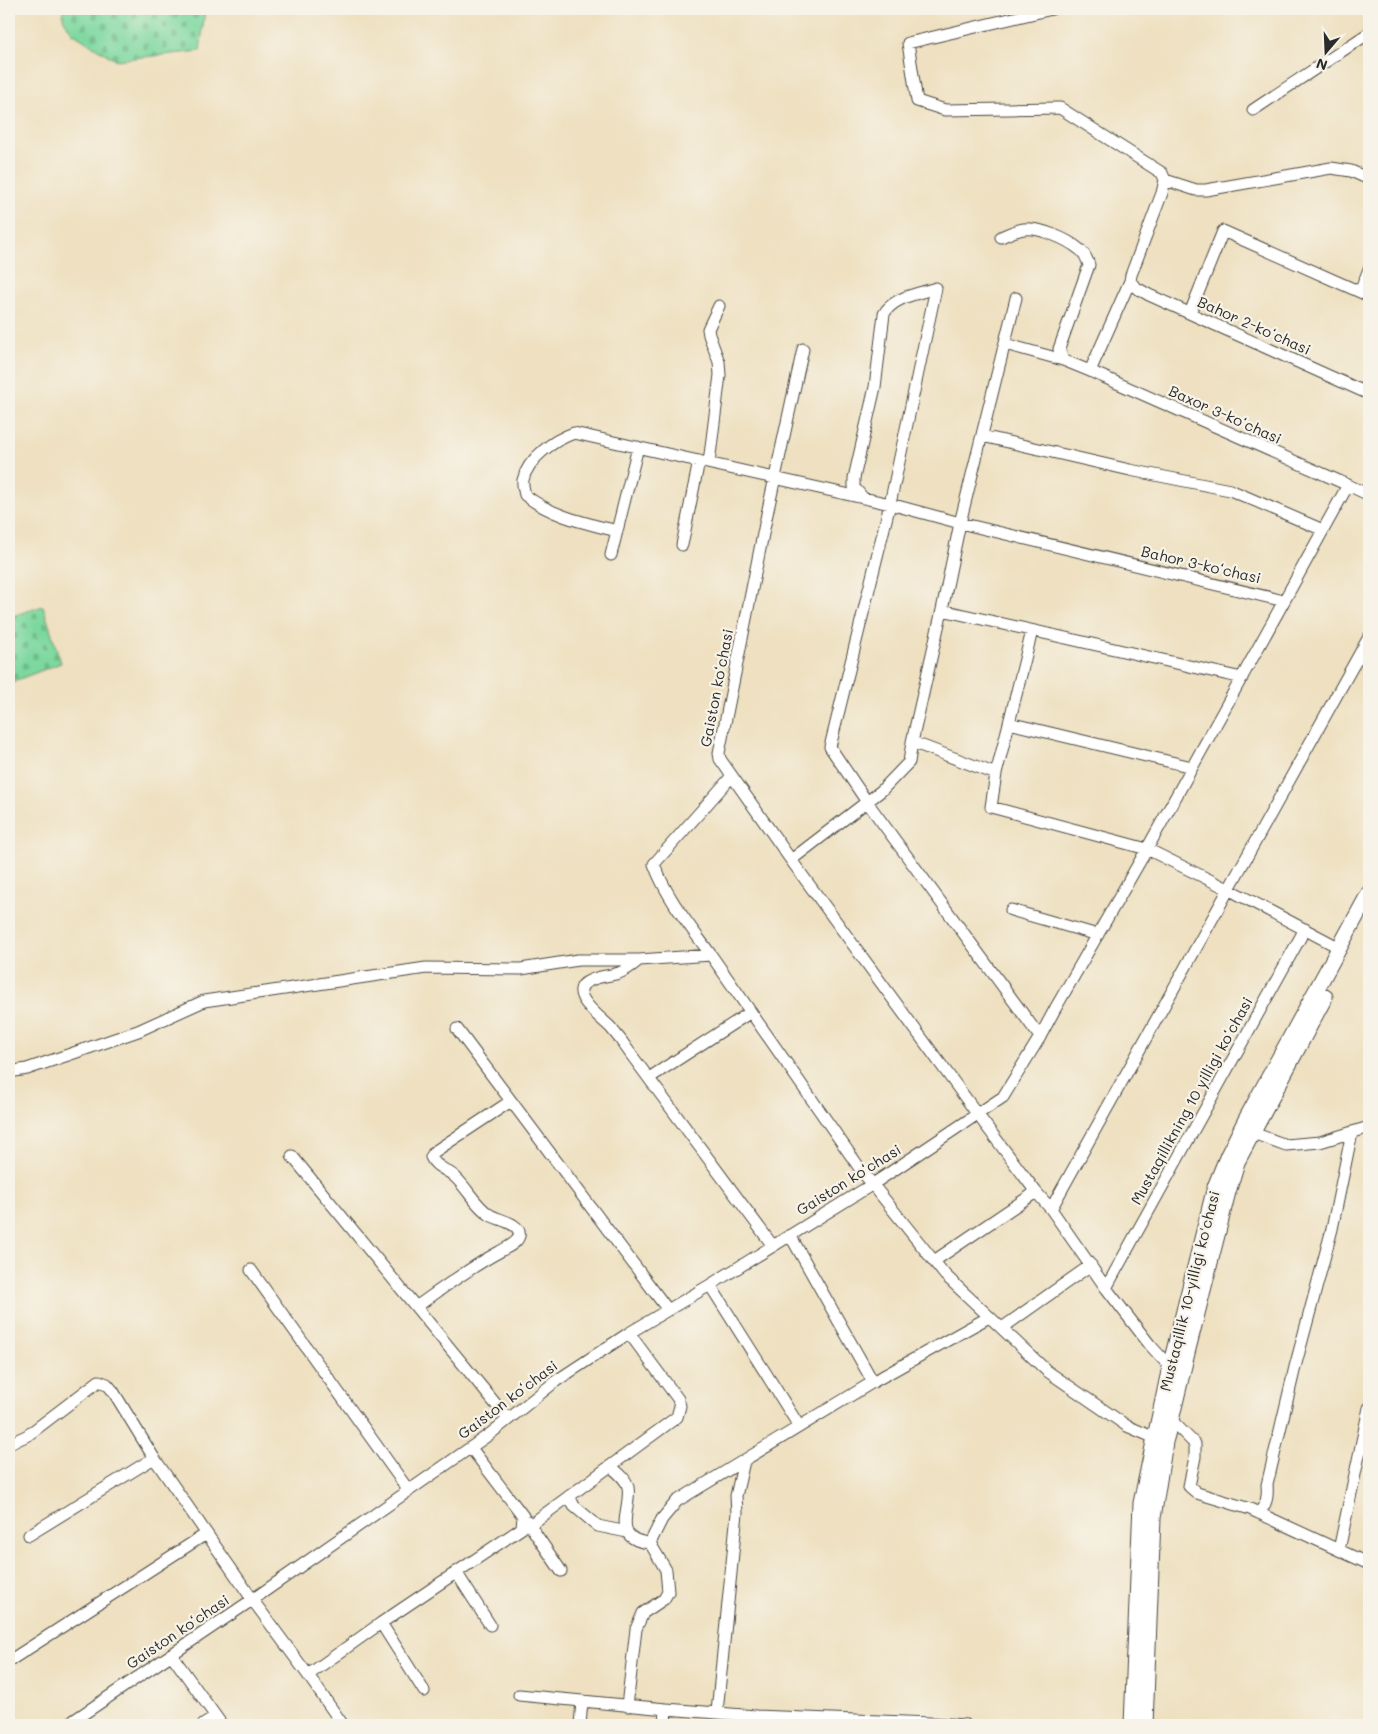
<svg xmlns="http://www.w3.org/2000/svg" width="1378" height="1734" font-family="Mali,sans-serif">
<defs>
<pattern id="cemetery-stones" width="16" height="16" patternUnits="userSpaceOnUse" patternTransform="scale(1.25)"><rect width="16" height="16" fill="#7dd89f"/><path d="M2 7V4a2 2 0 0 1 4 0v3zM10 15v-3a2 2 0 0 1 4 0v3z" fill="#6cba89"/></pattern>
</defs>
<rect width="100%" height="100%" fill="#f7f3e8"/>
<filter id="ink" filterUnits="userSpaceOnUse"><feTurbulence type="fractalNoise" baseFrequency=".02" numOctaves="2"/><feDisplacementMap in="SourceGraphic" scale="10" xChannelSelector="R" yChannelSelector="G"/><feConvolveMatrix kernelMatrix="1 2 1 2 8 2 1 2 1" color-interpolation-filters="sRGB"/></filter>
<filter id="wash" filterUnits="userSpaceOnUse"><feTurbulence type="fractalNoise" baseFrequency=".0096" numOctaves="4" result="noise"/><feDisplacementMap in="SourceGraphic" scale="20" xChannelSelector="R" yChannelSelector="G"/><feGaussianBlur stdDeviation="1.12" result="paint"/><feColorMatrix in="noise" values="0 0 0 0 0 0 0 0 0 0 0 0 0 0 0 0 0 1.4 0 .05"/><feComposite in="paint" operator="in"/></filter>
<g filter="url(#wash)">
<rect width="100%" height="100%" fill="#eee0c0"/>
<path fill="url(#cemetery-stones)" stroke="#548265" d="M63 9H205L200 51 116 60 72 33 63 18Z
M43 606 61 663 9 683V617Z"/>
</g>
<g filter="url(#ink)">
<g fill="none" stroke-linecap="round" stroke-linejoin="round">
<g stroke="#484641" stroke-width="13">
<path id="minor" d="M1052 9 908 43 917 101 945 110 1060 108 1162 173 1165 180 1162 193 1131 275 1130 281 1090 371
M1253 110 1369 33
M1165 180 1196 190H1206L1331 168 1351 171 1369 179
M1001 237C1008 234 1016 230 1024 229 1039 227 1067 239 1079 249 1084 252 1087 259 1089 265L1059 349 1063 360
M1130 281 1135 287 1149 295 1369 394
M1360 292 1369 269
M1190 313 1223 231 1369 296
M1005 344 1063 360 1090 371 1348 485
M803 349 767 514 719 753 720 759 791 860 978 1115 1036 1192 1051 1209 1106 1288 1150 1345 1170 1367
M982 436 1130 470 1230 490 1323 530
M709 463 720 375 719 362 709 335 708 329 719 306
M863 498 854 487V478L875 387 884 314C893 297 918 294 936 288L890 504 830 747 867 802 1040 1037
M617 531C586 523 551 516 525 495 524 490 522 484 523 480 528 458 554 440 574 433L890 504 960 523 1284 601 1348 485 1369 495
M682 545 699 461
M611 555 638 447
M942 610 1242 678
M1032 631 1009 723 1192 767
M912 742 996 774 1009 723
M996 774 991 807 1147 849 1284 601
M791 860 881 791 909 762 912 742 942 610 960 523 1016 298
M1011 910 1098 935
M711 955C690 926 666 897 654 864L732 776
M639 960C633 965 627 970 619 973 610 976 598 976 589 981 564 992 604 1020 611 1028 618 1036 624 1044 630 1053L773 1246
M457 1029 668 1310
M9 1072 27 1069 138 1031 204 1001 426 968 521 969 578 960H639L711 955 861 1170 945 1275 1047 1371 1127 1426 1162 1441
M649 1078 751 1012
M1253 1133 1286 1145 1320 1142 1369 1127
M292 1156 508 1419
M1051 1209 1369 637
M934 1261 1036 1192
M251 1270 409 1491
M710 1285 799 1426
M1106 1288 1305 929
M416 1307C443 1288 469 1268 499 1252 505 1248 517 1244 519 1236 522 1223 498 1220 490 1215 475 1206 467 1187 454 1176 446 1169 435 1167 431 1157L434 1152 511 1101
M1002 1328 1091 1265
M873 1382 989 1317
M1171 1420 1195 1444V1457L1189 1486 1197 1493 1250 1509 1369 1564
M9 1444 28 1435 99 1381 107 1384 113 1391 154 1458 257 1606 308 1675 343 1725
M610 1466C617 1472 626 1478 628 1487 632 1509 609 1539 650 1543
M569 1496 574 1506 598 1526 627 1532
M1258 1513C1267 1505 1268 1496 1267 1485L1295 1367 1332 1229 1352 1132
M527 1521 561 1571
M530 1525 677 1417 680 1406 678 1399 629 1333
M29 1535 154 1458
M1339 1550 1369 1408
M456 1572 490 1625
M381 1623 424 1691
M171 1654 222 1725
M9 1661 206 1534
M308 1675 381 1623 522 1528 523 1516 471 1448
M519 1695 666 1709 756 1716 930 1723 929 1725
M627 1706 636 1629 643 1613 664 1599 668 1592 666 1570 650 1543 662 1519 677 1501 873 1382 790 1235
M717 1712 737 1513 736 1496 744 1461
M930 1723 966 1725
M67 1725 252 1600 490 1434 556 1381 629 1333 710 1285 873 1184 1003 1097 1040 1037 1055 1009 1147 849 1228 889 1340 948
M203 1725 216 1717
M580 1725 582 1701
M665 1725 666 1709"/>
</g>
<g stroke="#484641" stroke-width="17">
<path id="major" d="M1132 1725 1141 1503 1170 1367 1215 1187 1228 1155 1245 1121 1369 893
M1145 1725 1153 1518 1165 1442 1171 1420 1188 1349 1228 1192 1237 1162 1325 997"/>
</g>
<use href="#minor" stroke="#fff" stroke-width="11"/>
<use href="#major" stroke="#fff" stroke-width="15"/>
</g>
</g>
<g text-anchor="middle" stroke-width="4.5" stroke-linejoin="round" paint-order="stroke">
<g font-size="15" fill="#2b2b2b" stroke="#f7f3e8">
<text transform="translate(1254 326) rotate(24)" y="5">Bahor 2-koʻchasi</text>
<text transform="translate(1225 415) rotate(24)" y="5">Baxor 3-koʻchasi</text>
<text transform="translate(1201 565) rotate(13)" y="5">Bahor 3-koʻchasi</text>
<text transform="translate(717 688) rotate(-79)" y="5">Gaiston koʻchasi</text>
<text transform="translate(1192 1101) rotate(-61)" y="5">Mustaqillikning 10 yilligi koʻchasi</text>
<text transform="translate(849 1180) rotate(-32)" y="5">Gaiston koʻchasi</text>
<text transform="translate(1190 1291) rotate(-76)" y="5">Mustaqillik 10-yilligi ko'chasi</text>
<text transform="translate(508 1400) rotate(-37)" y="5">Gaiston koʻchasi</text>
<text transform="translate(178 1632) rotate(-34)" y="5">Gaiston koʻchasi</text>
</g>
</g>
<rect width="1378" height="1734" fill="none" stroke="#f7f3e8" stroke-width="30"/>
<g transform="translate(1326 52) rotate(199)" stroke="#f7f3e8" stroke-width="4" paint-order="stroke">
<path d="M0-4L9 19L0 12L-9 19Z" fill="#2b2b2b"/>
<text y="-8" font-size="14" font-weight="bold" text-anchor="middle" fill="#2b2b2b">N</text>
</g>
</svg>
